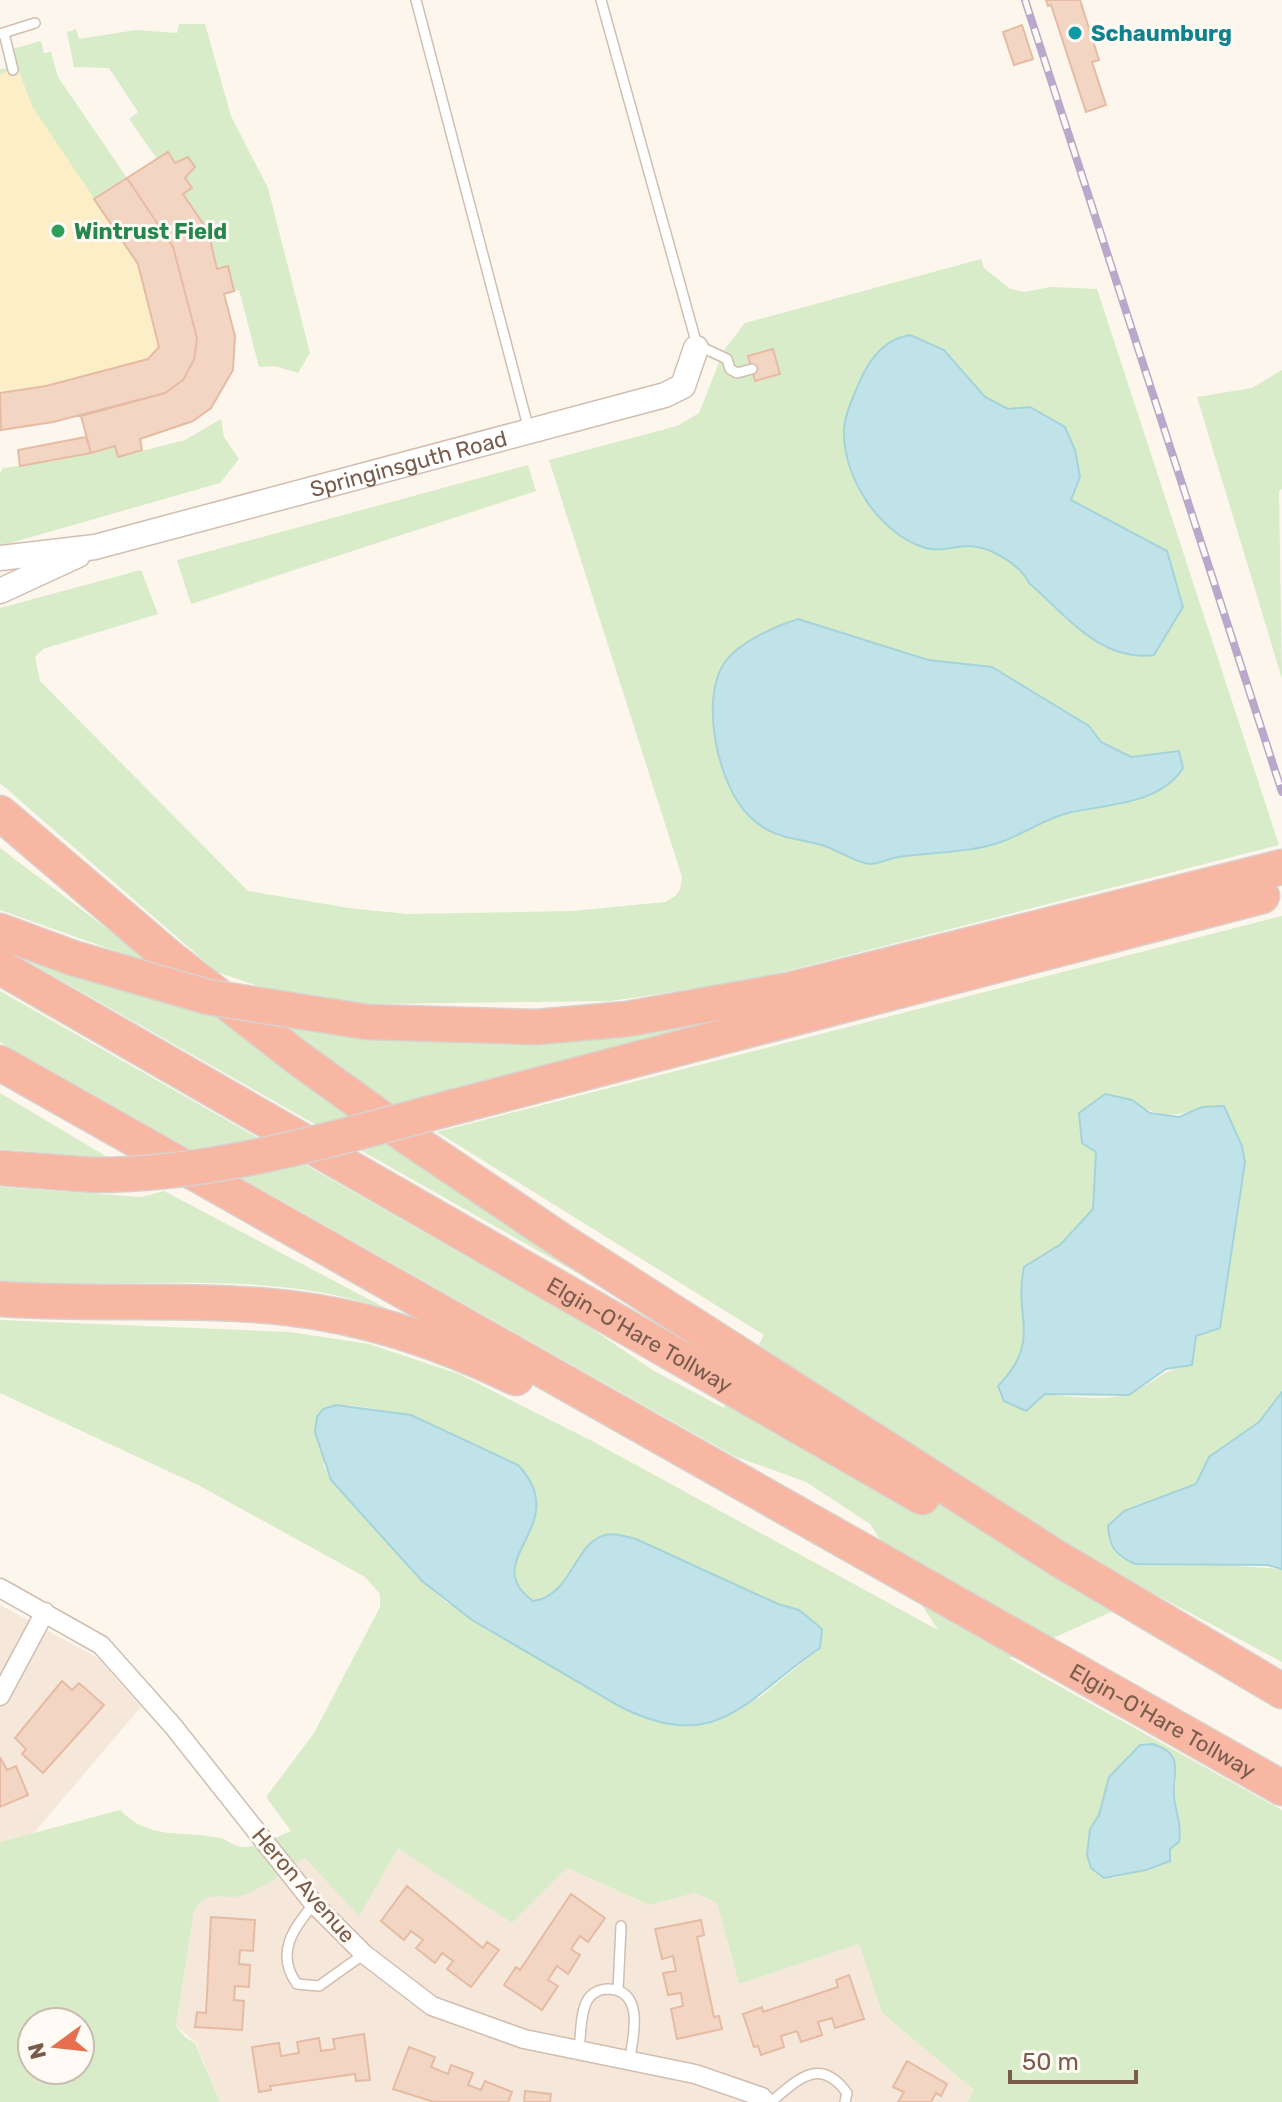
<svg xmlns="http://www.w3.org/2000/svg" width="1282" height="2102" font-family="Rubik,sans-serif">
<rect width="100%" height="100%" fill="#fdf6ec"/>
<path fill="#f5e8da" d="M0 1605 98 1658 141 1707 33 1834 0 1842Z
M398 1847 512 1923 567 1868 648 1905 693 1893 717 1903 739 1984 859 1944 882 2013 974 2090 967 2102H220L196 2043 176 2026 194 1911 199 1902 208 1896 236 1897 256 1890 305 1858Z"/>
<path fill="#d8ecc9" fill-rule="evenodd" d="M179 24H205L231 116 268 188 310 353 298 373 274 366 259 367 239 290 234 291 228 266 217 269 208 231 183 194 192 188 185 178 195 166 188 157 175 163 168 153 157 159 129 119 138 112 109 68 74 67 67 32 76 29 79 39 136 30 177 33Z
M41 41 44 53 51 52 58 77 127 178 159 347 0 393V69L18 68 12 49Z
M981 259 984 268 1010 289 1025 292 1050 287 1097 289 1279 845 747 981 611 1001 369 1004 287 996 217 972 0 783V608L141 570 158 614 43 649 35 657 40 681 248 891 349 908 407 914 573 911 665 902C678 896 681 891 682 877L549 460 677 426 699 413 724 350 745 323ZM773 349 780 374 756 381 748 356Z
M1282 370V489L1279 491 1282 679 1197 397 1252 388Z
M221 419 224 437 239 459 220 483 0 546V473L3 468 55 461 115 446 118 457 185 440Z
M528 465 536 491 191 604 177 560Z
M0 848 155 965 0 910Z
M1282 916V1392L1259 1422 1209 1457 1197 1484 1124 1511 1205 1564 1282 1569V1662L1153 1593 1009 1658 1282 1810V2102H967L974 2090 882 2013 859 1944 739 1984 717 1903 694 1893 649 1905 567 1868 512 1923 398 1848 359 1916 305 1858C286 1870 265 1888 244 1895 223 1902 208 1887 194 1911L176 2026 185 2037 195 2043 220 2102H0V1842L120 1810C149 1841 183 1830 220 1838 228 1840 235 1847 243 1847 260 1847 276 1837 291 1831L266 1797 314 1733 380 1607V1594L365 1577 200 1486 0 1393V1320L290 1332 369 1344 459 1374 594 1442 938 1630 870 1524 806 1482 734 1456 0 1042V991L585 1324 654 1371 724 1408 764 1335 437 1132ZM1132 1100C1156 1118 1175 1118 1202 1107L1245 1162 1221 1327 1196 1336 1192 1365C1157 1371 1158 1382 1130 1393 1103 1405 1028 1392 999 1387 1042 1340 1013 1319 1024 1267L1061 1244 1093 1209 1096 1152ZM350 1405 411 1415 518 1465 519 1554C512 1574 516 1589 533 1601L555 1592 592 1542 799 1610 820 1648 759 1698 621 1707 446 1602 422 1581 331 1480 323 1464ZM1140 1745 1176 1781 1174 1794 1181 1829 1170 1849V1861L1114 1878 1091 1868 1087 1855 1090 1830 1099 1815 1109 1777ZM32 2022H80V2070H32Z
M13 953 221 1015 625 1300Z
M769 1009 398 1107 279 1025Z
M0 1093 109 1158 0 1149Z
M0 1187 142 1197 164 1191 393 1312C274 1266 126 1290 0 1282Z"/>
<path fill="#fcefc7" d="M18 68 32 106 138 264 159 347 148 359 46 386 0 393V74Z"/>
<path fill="#bfe3e8" stroke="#a5d3da" stroke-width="2" d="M910 335 944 350 985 397 1008 409 1030 407 1065 427 1075 450 1080 477 1071 500 1167 551 1183 607 1154 655C1101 663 1065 614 1029 583 1020 564 989 546 968 546 955 546 938 552 926 548 880 535 842 477 844 429 845 414 853 397 859 383 869 359 884 339 910 335Z
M798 619 928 660 992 667 1089 726 1101 742 1131 757 1179 751 1183 768C1160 805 1106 804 1068 813 1044 819 1024 834 1001 842 970 853 932 852 899 857 890 858 879 864 870 864 860 864 836 850 825 846 795 837 773 840 748 815 718 784 699 699 725 662 739 642 776 626 798 619Z
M1105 1094 1132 1100 1150 1113 1179 1117 1202 1107 1224 1106 1242 1146 1245 1162 1220 1328 1196 1336 1192 1365 1166 1369 1129 1395 1045 1394 1026 1411 1004 1401 998 1386C1043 1340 1013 1318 1024 1267L1061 1244 1093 1209 1096 1152 1082 1143 1079 1113Z
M1282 1392V1569L1267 1565 1135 1564C1116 1555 1109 1547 1108 1526L1124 1511 1196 1484 1209 1457 1259 1422Z
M336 1405 411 1415 518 1465C575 1525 476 1560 533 1601 572 1596 574 1543 605 1535 614 1532 627 1537 636 1539L778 1604 799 1610 822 1629 820 1648C746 1698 718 1756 621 1707L472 1620 422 1581 331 1480 315 1432 317 1417 323 1409Z
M1153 1744C1186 1755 1172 1772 1174 1797 1176 1813 1182 1825 1179 1842L1170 1849V1861L1146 1870 1104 1878 1091 1868 1087 1855 1090 1829 1099 1815 1109 1777 1140 1745Z"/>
<path fill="#f3d5c3" stroke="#e6bba3" stroke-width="2" d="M1046 0H1080L1099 60 1092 62 1106 105 1086 112 1051 5 1048 6Z
M1022 25 1033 59 1014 65 1003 32Z
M168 152 175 163 188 157 195 167 185 178 192 188 183 194 208 231 217 269 228 266 234 291 224 294 235 336 233 370 211 408 193 421 140 439 142 450 118 457 115 446 91 453 81 416 165 393 183 380 194 360 197 338 173 247 127 178Z
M127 178 173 247 197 338 194 360 183 380 165 393 53 422 1 430 0 393 46 386 148 359 159 347 138 264 94 199Z
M773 349 780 374 755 381 748 356Z
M86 437 91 453 20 466 18 450Z
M62 1681 72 1690 79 1683 104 1705 43 1773 22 1754 26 1749 15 1738Z
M0 1757 7 1770 16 1766 28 1795 0 1807Z
M407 1886 483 1948 487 1942 499 1950 471 1987 447 1969 453 1961 442 1953 435 1963 416 1948 423 1940 411 1931 404 1940 381 1921Z
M571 1894 605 1918 588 1942 580 1936 571 1949 580 1955 568 1974 557 1966 548 1980 558 1986 542 2010 504 1985 516 1967 520 1970Z
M211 1917 255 1920 253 1951 240 1950 239 1964 250 1965 249 1987 235 1986 234 2000 244 2001 242 2030 195 2027 197 2012 206 2013Z
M701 1920 704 1935 697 1937 714 2017 719 2016 722 2029 677 2039 671 2009 683 2006 681 1993 668 1995 663 1973 676 1971 673 1956 662 1959 655 1929Z
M849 1975 864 2019 835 2028 832 2018 818 2022 822 2035 801 2042 797 2031 781 2036 784 2047 761 2055 758 2046 754 2047 743 2014 762 2007 763 2012 838 1987 836 1980Z
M364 2034 370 2080 356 2081 355 2074 270 2086 271 2090 259 2092 252 2047 279 2043 281 2056 299 2053 297 2042 319 2038 321 2051 335 2049 333 2039Z
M409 2047 435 2057 431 2067 448 2074 451 2065 473 2073 468 2085 481 2090 485 2081 512 2092 508 2102H434L393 2089Z
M907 2061 947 2084 941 2096 936 2093 931 2102H898L904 2092 893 2087Z
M525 2091 551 2094 550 2102H524Z"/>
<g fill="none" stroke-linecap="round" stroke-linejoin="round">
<g stroke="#d1beb0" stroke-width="12">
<path id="service" d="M416 0 529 430
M601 0 697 345 727 359 730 369 737 373 752 369
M4 33 13 70
M0 34 35 23
M314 1904C293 1928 275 1954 297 1984L319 1986 364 1954
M618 1991 621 1926
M579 2050C581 2035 580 2014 587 2001 591 1993 600 1989 608 1989 646 1990 633 2039 629 2062
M771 2102C798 2079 820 2056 847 2093L845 2102"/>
</g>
<g stroke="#d1beb0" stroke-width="21">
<path id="minor" d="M0 1588 101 1645 173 1726 314 1904 364 1954 432 2006 524 2039 695 2074 762 2097 766 2102
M0 1696 45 1612"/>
</g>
<g stroke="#d1beb0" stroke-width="27">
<g id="tertiary">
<path id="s1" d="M0 558 95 547 665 395 683 386 696 348"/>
<path d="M0 591 78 555"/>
</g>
</g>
<g stroke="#dad1cd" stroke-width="37">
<g id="motorway">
<path d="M0 813 170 958 298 1058 409 1138 562 1241 1057 1558 1282 1691"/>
<path d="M0 931 73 958"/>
<path id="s2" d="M0 967 922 1497"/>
<path d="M367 1022 536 1027 627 1019 789 990 1282 867"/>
<path id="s3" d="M0 1063 1282 1788"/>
<path d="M469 1103 1262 896"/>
<path d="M0 1168 94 1175"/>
<path d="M0 1299C96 1306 193 1297 288 1308 368 1317 444 1343 516 1378"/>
</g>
</g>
<use href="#service" stroke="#fff" stroke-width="9"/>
<use href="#minor" stroke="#fff" stroke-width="18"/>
<use href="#tertiary" stroke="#fff" stroke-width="24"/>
<use href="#motorway" stroke="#f7b7a3" stroke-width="34"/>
<g stroke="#b9a8c9" stroke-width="8">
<path id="rail" d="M1025 0 1282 792"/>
</g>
<use href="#rail" stroke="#fffaf3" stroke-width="5" stroke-dasharray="15" stroke-linecap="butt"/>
<g stroke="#dad1cd" stroke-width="37" stroke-linecap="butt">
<path id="motorway-bridge" d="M73 958 208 997 367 1022
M94 1175C222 1175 345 1135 469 1103"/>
</g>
<use href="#motorway-bridge" stroke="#f7b7a3" stroke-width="34"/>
</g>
<circle fill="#0f9aa8" stroke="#fffaf3" stroke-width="3" cx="1075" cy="33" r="8"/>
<circle fill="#2e9e5b" stroke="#fffaf3" stroke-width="3" cx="58" cy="231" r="8"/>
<g text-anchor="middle" stroke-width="6" stroke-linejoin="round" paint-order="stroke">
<g font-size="22" font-weight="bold" fill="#0d838f" stroke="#fffaf3" text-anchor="start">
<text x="1091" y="41">Schaumburg</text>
</g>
<g font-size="22" font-weight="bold" fill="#27864d" stroke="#fffaf3" text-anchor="start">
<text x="74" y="239">Wintrust Field</text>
</g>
<g font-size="22" fill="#7a5c4d" stroke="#fffaf3">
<text dy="8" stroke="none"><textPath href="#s1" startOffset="420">Springinsguth Road</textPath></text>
<text dy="8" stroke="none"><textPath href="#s2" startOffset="738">Elgin-O'Hare Tollway</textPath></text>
<text dy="8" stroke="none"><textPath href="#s3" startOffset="1336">Elgin-O'Hare Tollway</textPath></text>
<text transform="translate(304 1885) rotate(49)" y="8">Heron Avenue</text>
</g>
</g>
<g transform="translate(56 2046) rotate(255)"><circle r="38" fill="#fffaf3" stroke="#cabbb1" stroke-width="2"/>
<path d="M0-6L14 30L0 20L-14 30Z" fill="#e76f51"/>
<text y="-12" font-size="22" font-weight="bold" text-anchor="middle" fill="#7a5c4d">N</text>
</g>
<path d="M1010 2070v12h126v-12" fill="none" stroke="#7a5c4d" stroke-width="4"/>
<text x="1022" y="2070" font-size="24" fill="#7a5c4d" stroke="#fffaf3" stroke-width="6" paint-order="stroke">50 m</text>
</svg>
